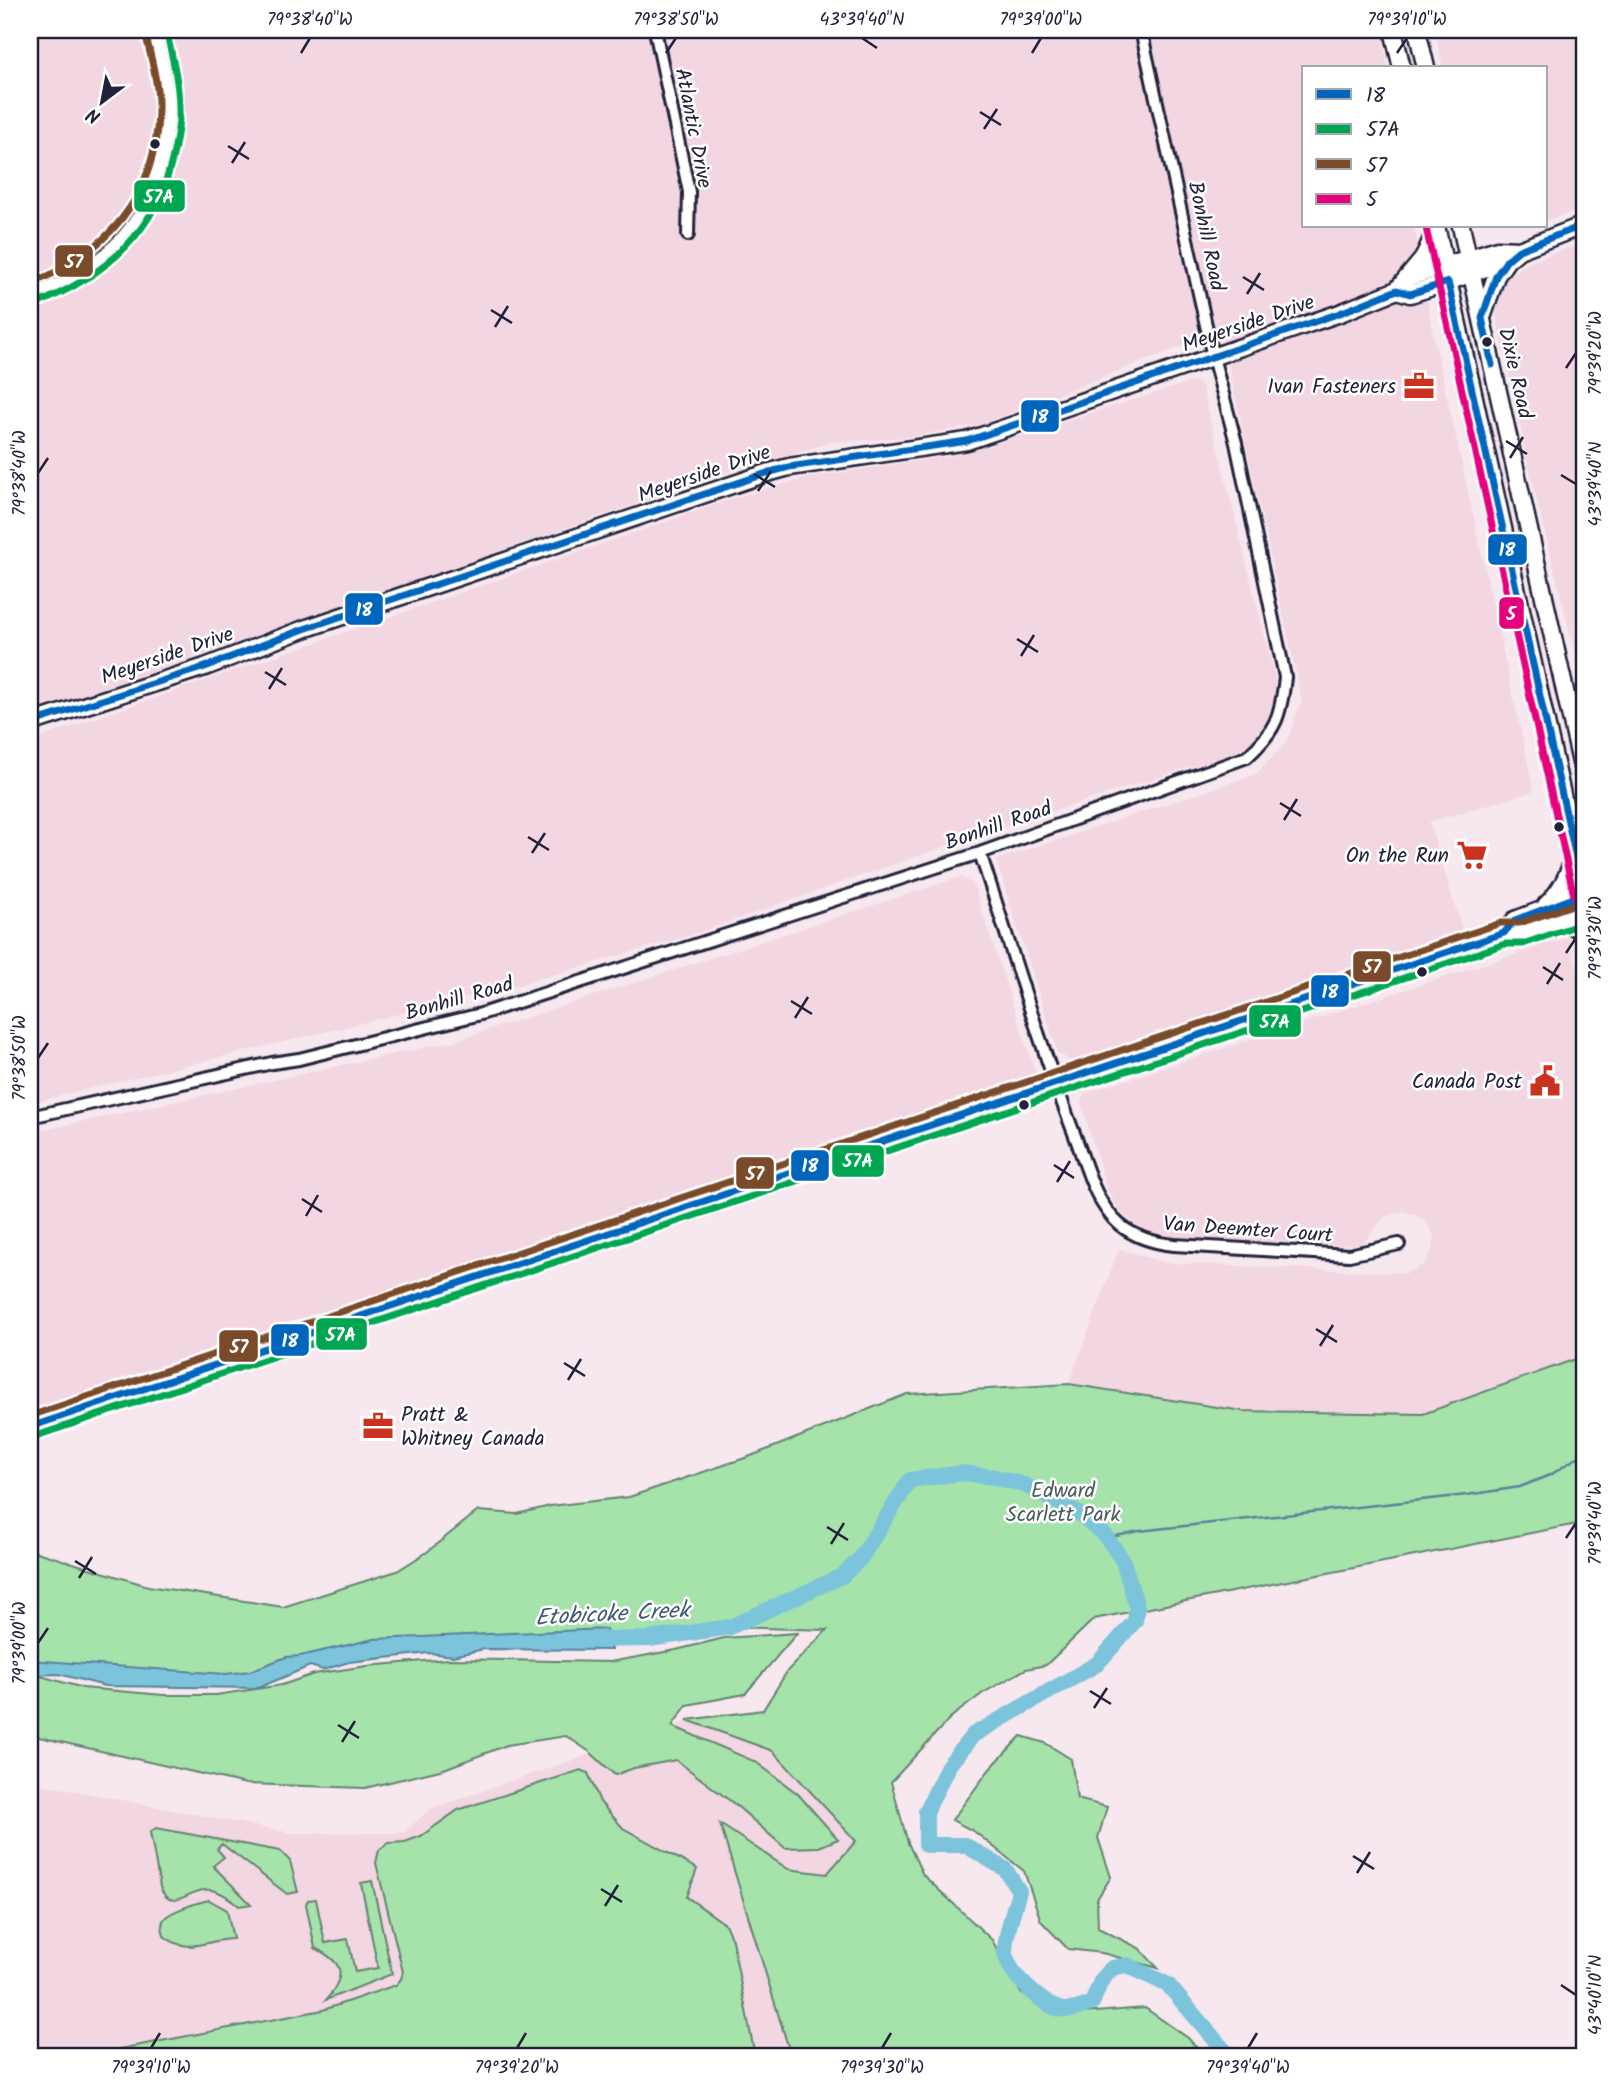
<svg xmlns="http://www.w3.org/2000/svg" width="1614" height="2086" font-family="Kalam,sans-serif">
<rect width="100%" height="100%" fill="#f7e7ee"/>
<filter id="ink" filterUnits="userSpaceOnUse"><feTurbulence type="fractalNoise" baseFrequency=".0143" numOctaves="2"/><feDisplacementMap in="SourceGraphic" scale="14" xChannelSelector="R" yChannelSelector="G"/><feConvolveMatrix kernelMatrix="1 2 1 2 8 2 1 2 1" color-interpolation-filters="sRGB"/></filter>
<g filter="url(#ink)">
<path fill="#f2d6e2" d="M30 30H1381L1388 68H1304V226H1414L1433 334 1534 791 1429 822 1462 929 1074 1063 1058 1053 996 860 1255 775 1286 743 1302 700 1221 331 982 424 909 437 833 442 719 475 30 714Z
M1435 30H1584V209L1546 220V68H1443Z
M1584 242V689L1531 476 1494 305 1499 290 1510 275 1531 262Z
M1194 381 1202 386 1275 678V698L1270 717 1259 734 1245 747 1227 755 964 840 694 934 511 987 30 1103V741L741 496 807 478 962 454Z
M961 877 973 884 1035 1072 1029 1080 872 1130 234 1346 30 1411V1133L454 1041Z
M1569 937 1584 995V1356L1423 1414 1242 1411 1069 1384 1119 1249 1166 1263 1407 1273 1425 1264 1434 1246V1235L1423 1218 1404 1211 1384 1217 1364 1242 1353 1245 1164 1238 1139 1228 1119 1211 1106 1187 1081 1102 1085 1093Z
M687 1720 773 1751 1052 2056H30V1782L291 1833H403L430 1809 594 1753 625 1761Z"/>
<path fill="#a6e3aa" stroke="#648272" stroke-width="2" d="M1584 1356V1526L1577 1524 1094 1619 1046 1665 1026 1669 983 1693 950 1718 891 1782 908 1843 923 1875 992 1940 1021 1993 1070 2014 1145 2008 1188 2038 1204 2056H791L720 1824 788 1869 827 1874 856 1841 773 1751 687 1720 763 1710 788 1670 827 1630 730 1627 649 1639 393 1644 251 1676 30 1664V1550L148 1586 283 1607 397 1571 427 1552 478 1511 517 1514 550 1506 629 1497 751 1456 907 1394 1069 1384 1242 1411 1423 1414Z
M797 1633 745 1694 687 1705 672 1726 756 1762 798 1794 838 1839 819 1847 785 1848 737 1806 676 1760 634 1768 615 1775 590 1752 566 1736 507 1745 444 1769 365 1788 246 1784 30 1735V1673L83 1688 163 1695H216L282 1685 314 1674 367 1666 448 1659 610 1662 676 1650 724 1638Z
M1021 1736 1045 1743 1071 1759 1077 1799 1107 1807 1098 1838 1111 1877 1097 1899 1098 1928 1139 1948 1158 1968 1102 1953 1068 1949 1041 1921 1024 1871 975 1832 952 1820 989 1770Z
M581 1770 588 1773 600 1802 623 1828 697 1869 687 1897 725 1924 732 1940 755 2056H83L323 2010 396 1985 401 1979 403 1972 376 1863 379 1850 389 1843 405 1842 421 1836 458 1810Z
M156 1828 280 1851 290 1861 298 1892 287 1894 222 1844 217 1849 224 1857 213 1866 251 1904 239 1906C230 1898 217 1888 204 1890 185 1892 171 1913 160 1887L150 1832Z
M372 1881 392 1974 326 2000C347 1974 344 1963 315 1948L306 1904 308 1900 316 1899 325 1943 348 1939 355 1972 378 1968 361 1883Z
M209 1900 227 1910 233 1939C206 1939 189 1956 164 1936 163 1930 160 1923 165 1918 171 1911 199 1902 209 1900Z"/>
<path fill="#7bc4db" stroke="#57839b" stroke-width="2" d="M606 1629 611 1650 484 1649 453 1656 429 1653 349 1662 323 1670 310 1666 258 1688 105 1686 59 1674 30 1675V1660L226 1674 250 1671 286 1657 300 1656 374 1639Z"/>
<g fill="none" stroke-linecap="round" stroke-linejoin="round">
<path stroke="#57839b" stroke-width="2.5" d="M1107 1538 1139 1531 1467 1495 1520 1487 1552 1474 1584 1453"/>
<path stroke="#7bc4db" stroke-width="16" d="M586 1640 649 1639 730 1627 842 1576 860 1559 910 1480 963 1473 994 1477 1025 1485 1083 1516 1107 1538 1123 1561 1137 1607 1135 1621 1097 1664 973 1735 948 1766 926 1812V1845H965L1005 1869 1019 1891C1014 1910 1006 1931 1005 1950 1005 1971 1041 2004 1060 2009 1069 2012 1083 2007 1092 2003L1101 1981 1112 1968 1127 1965 1168 1985 1229 2056"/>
<g stroke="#22223b" stroke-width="16">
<path id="street" d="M655 30 689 192 688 235
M30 295C105 269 156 217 166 137 167 128 169 118 169 110 168 83 161 56 155 30
M980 853C1011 947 1039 1043 1075 1136 1086 1165 1095 1204 1120 1225 1136 1238 1155 1243 1174 1245L1349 1255 1399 1244
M30 1117 272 1063 299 1059 481 1014 980 853 1247 757C1276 731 1281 715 1285 677L1236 443 1213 357 1141 30"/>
</g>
<g stroke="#22223b" stroke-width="21">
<path id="secondary" d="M1393 30 1402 68
M1417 30 1426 68
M1436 226 1584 894
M1461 226 1584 776
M1407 278 1497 249 1519 250
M1397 290 1410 294 1448 282 1507 260 1519 250 1584 225
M1483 315 1496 276 1507 260
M30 723 205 667 304 629 767 473 789 467 967 441 1340 313 1397 290 1423 259 1431 241 1434 226
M1546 905C1561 891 1568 876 1574 856
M1554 923 1571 925 1584 932
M1504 933 1515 920 1584 894
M30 1427 1504 933 1521 934 1584 912"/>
</g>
<use href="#street" stroke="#fff" stroke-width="10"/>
<use href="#secondary" stroke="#fff" stroke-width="16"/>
<g stroke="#fff" stroke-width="12">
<path id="bus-1" d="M1492 365 1482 318 1496 276 1507 260 1519 250 1584 225
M30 723 205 667 304 629 767 473 789 467 967 441 1340 313 1397 290 1410 294 1448 282 1584 894
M30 1427 1504 933 1515 920 1584 894"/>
</g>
<g stroke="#fff" stroke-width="12">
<path id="bus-2" d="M34 305C107 275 158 232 174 151 177 137 180 123 179 109 179 82 172 56 166 30
M33 1437 1505 944H1523L1584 923"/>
</g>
<g stroke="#fff" stroke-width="12">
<path id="bus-3" d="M30 284C106 253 157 197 158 111 159 85 151 58 145 32
M30 1416 1501 923H1520L1581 902"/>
</g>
<g stroke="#fff" stroke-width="12">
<path id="bus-4" d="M1426 228 1574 896"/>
</g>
<use href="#bus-1" stroke="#0065bd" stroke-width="7"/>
<use href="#bus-2" stroke="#00a651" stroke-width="7"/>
<use href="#bus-3" stroke="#7a4b2a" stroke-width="7"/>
<use href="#bus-4" stroke="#e5007d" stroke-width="7"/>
</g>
</g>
<path fill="none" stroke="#22223b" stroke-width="2.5" d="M862 38 877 48M301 53 310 38M666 53 676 38M1032 53 1041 38M1397 53 1407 38M980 112 1001 125M984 129 997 109M228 146 249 159M232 163 245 142M1243 277 1264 290M1247 294 1260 273M491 310 512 323M495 327 508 306M1566 368 1576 353M1506 441 1527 454M1510 458 1523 437M38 473 48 458M754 474 775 487M1561 475 1576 484M758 491 771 471M1017 639 1038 652M1021 656 1034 635M265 672 286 685M269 689 282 668M1280 803 1301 816M1284 820 1297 799M528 837 549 850M532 853 545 833M1566 953 1576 938M1543 967 1563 980M1547 984 1560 963M791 1001 812 1014M795 1018 808 997M38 1058 48 1043M1054 1165 1074 1178M1057 1182 1070 1161M302 1199 322 1212M306 1216 318 1195M1316 1329 1337 1342M1320 1346 1333 1325M564 1363 585 1376M568 1380 581 1359M827 1527 848 1540M1566 1538 1576 1523M831 1544 844 1523M75 1561 96 1574M79 1578 92 1557M38 1643 48 1628M1090 1691 1111 1704M1094 1708 1107 1688M338 1725 359 1738M342 1742 355 1721M1353 1856 1374 1869M1357 1873 1370 1852M601 1889 622 1902M605 1906 618 1885M1561 1985 1576 1995M151 2048 160 2033M517 2048 526 2033M882 2048 891 2033M1248 2048 1257 2033"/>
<defs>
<g id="office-bare" transform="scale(2.415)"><path d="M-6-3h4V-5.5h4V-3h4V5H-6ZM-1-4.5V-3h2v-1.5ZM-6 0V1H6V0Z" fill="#c8321e" stroke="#fff" stroke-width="2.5" paint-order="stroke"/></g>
<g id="supermarket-bare" transform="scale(2.415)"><path d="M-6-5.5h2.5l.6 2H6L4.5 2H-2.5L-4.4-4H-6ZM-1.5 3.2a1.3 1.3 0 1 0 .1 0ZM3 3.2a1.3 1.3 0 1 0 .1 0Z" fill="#c8321e" stroke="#fff" stroke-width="2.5" paint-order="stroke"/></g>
<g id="civic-bare" transform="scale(2.415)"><path d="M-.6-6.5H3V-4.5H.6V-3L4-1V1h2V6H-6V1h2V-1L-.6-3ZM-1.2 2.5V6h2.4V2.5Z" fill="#c8321e" stroke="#fff" stroke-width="2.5" paint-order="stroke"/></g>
</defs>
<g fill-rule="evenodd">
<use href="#office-bare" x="1419" y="386"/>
<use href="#supermarket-bare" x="1472" y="855"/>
<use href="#civic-bare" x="1545" y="1081"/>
<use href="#office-bare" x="378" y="1426"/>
</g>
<g fill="#22223b" stroke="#fff" stroke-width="2.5">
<circle cx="155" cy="144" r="6"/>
<circle cx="1487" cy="342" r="6"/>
<circle cx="1559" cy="827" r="6"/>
<circle cx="1422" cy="972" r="6"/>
<circle cx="1024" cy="1105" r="6"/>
</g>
<g text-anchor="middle" stroke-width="5" stroke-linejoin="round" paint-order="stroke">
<g font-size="21" fill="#22223b" stroke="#fff">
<text transform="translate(694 128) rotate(79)" y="7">Atlantic Drive</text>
<text transform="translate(1207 236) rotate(78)" y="7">Bonhill Road</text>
<text transform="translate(1248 323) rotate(-19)" y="7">Meyerside Drive</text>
<text transform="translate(1516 373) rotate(77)" y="7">Dixie Road</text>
<text transform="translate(704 473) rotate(-19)" y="7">Meyerside Drive</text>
<text transform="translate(167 655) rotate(-19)" y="7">Meyerside Drive</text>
<text transform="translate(998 825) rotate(-19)" y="7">Bonhill Road</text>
<text transform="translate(459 998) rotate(-16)" y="7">Bonhill Road</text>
<text transform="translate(1248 1229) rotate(4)" y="7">Van Deemter Court</text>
</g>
<g font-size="21" fill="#22223b" stroke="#fff" text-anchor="end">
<text x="1396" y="393">Ivan Fasteners</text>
<text x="1449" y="862">On the Run</text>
<text x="1522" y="1088">Canada Post</text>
<text x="401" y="1421" text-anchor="start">Pratt &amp;<tspan x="401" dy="24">Whitney Canada</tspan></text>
</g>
<g font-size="21" fill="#4a5c5c" stroke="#fff">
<text x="1063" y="1497">Edward<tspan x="1063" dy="24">Scarlett Park</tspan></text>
</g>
<g font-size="23" font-style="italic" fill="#415b73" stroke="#fff">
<text transform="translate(612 1613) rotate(-3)" y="8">Etobicoke Creek</text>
</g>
</g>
<g stroke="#fff" stroke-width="2.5">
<rect x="133" y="179" width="53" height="34" rx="7" fill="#00a651"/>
<rect x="54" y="244" width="40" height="34" rx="7" fill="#7a4b2a"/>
<rect x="1020" y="399" width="40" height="34" rx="7" fill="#0065bd"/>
<rect x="1487" y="533" width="41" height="33" rx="7" fill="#0065bd"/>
<rect x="344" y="592" width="40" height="34" rx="7" fill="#0065bd"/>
<rect x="1498" y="596" width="27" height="34" rx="7" fill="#e5007d"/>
<rect x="1352" y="950" width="40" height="33" rx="7" fill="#7a4b2a"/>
<rect x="1310" y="974" width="40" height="34" rx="7" fill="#0065bd"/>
<rect x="1248" y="1004" width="54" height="34" rx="7" fill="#00a651"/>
<rect x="831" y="1144" width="54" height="34" rx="7" fill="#00a651"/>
<rect x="790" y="1149" width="40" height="33" rx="7" fill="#0065bd"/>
<rect x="735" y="1156" width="40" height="34" rx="7" fill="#7a4b2a"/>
<rect x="315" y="1317" width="53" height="34" rx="7" fill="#00a651"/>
<rect x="270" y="1323" width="40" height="34" rx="7" fill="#0065bd"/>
<rect x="218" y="1329" width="41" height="34" rx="7" fill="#7a4b2a"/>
</g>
<g font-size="19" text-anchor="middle" font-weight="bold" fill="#fff">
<text x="159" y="203">57A</text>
<text x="74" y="268">57</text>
<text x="1040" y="423">18</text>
<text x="1507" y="556">18</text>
<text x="364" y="616">18</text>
<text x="1511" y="620">5</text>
<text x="1372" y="973">57</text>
<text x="1330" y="998">18</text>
<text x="1275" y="1028">57A</text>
<text x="858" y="1167">57A</text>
<text x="810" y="1172">18</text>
<text x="755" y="1180">57</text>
<text x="341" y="1341">57A</text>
<text x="290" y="1347">18</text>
<text x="239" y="1353">57</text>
</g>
<rect width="1614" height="2086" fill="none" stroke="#fff" stroke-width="77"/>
<rect x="1302" y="66" width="245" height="161" fill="#ffffff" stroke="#a7a7b1" stroke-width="2"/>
<rect x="1316" y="89" width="35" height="10" fill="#0065bd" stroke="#a7a7b1" stroke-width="2"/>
<text x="1366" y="102" font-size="21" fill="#22223b">18</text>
<rect x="1316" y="124" width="35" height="10" fill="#00a651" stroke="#a7a7b1" stroke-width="2"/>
<text x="1366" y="136" font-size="21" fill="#22223b">57A</text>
<rect x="1316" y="159" width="35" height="10" fill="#7a4b2a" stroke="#a7a7b1" stroke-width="2"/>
<text x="1366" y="172" font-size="21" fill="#22223b">57</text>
<rect x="1316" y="194" width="35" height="10" fill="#e5007d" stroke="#a7a7b1" stroke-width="2"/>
<text x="1366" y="206" font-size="21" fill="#22223b">5</text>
<g transform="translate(102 102) rotate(212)" stroke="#ffffff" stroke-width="5" paint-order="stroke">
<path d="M0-5L12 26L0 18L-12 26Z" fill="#22223b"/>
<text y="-10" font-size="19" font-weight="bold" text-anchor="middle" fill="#22223b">N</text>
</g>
<rect x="38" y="38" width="1538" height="2010" fill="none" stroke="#22223b" stroke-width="2.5"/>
<g font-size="18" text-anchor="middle" fill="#22223b">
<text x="310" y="25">79°38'40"W</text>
<text x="676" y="25">79°38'50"W</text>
<text x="862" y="25">43°39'40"N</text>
<text x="1041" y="25">79°39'00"W</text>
<text x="1407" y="25">79°39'10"W</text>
<text transform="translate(1595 353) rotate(-90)" y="6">79°39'20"W</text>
<text transform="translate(19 473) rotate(-90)" y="6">79°38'40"W</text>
<text transform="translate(1595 484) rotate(-90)" y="6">43°39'40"N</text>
<text transform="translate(1595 938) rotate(-90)" y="6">79°39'30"W</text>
<text transform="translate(19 1058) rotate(-90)" y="6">79°38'50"W</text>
<text transform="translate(1595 1523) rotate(-90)" y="6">79°39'40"W</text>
<text transform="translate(19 1643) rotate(-90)" y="6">79°39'00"W</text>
<text transform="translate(1595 1995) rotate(-90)" y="6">43°40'10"N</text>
<text x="151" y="2073">79°39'10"W</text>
<text x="517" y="2073">79°39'20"W</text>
<text x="882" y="2073">79°39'30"W</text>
<text x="1248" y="2073">79°39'40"W</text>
</g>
</svg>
